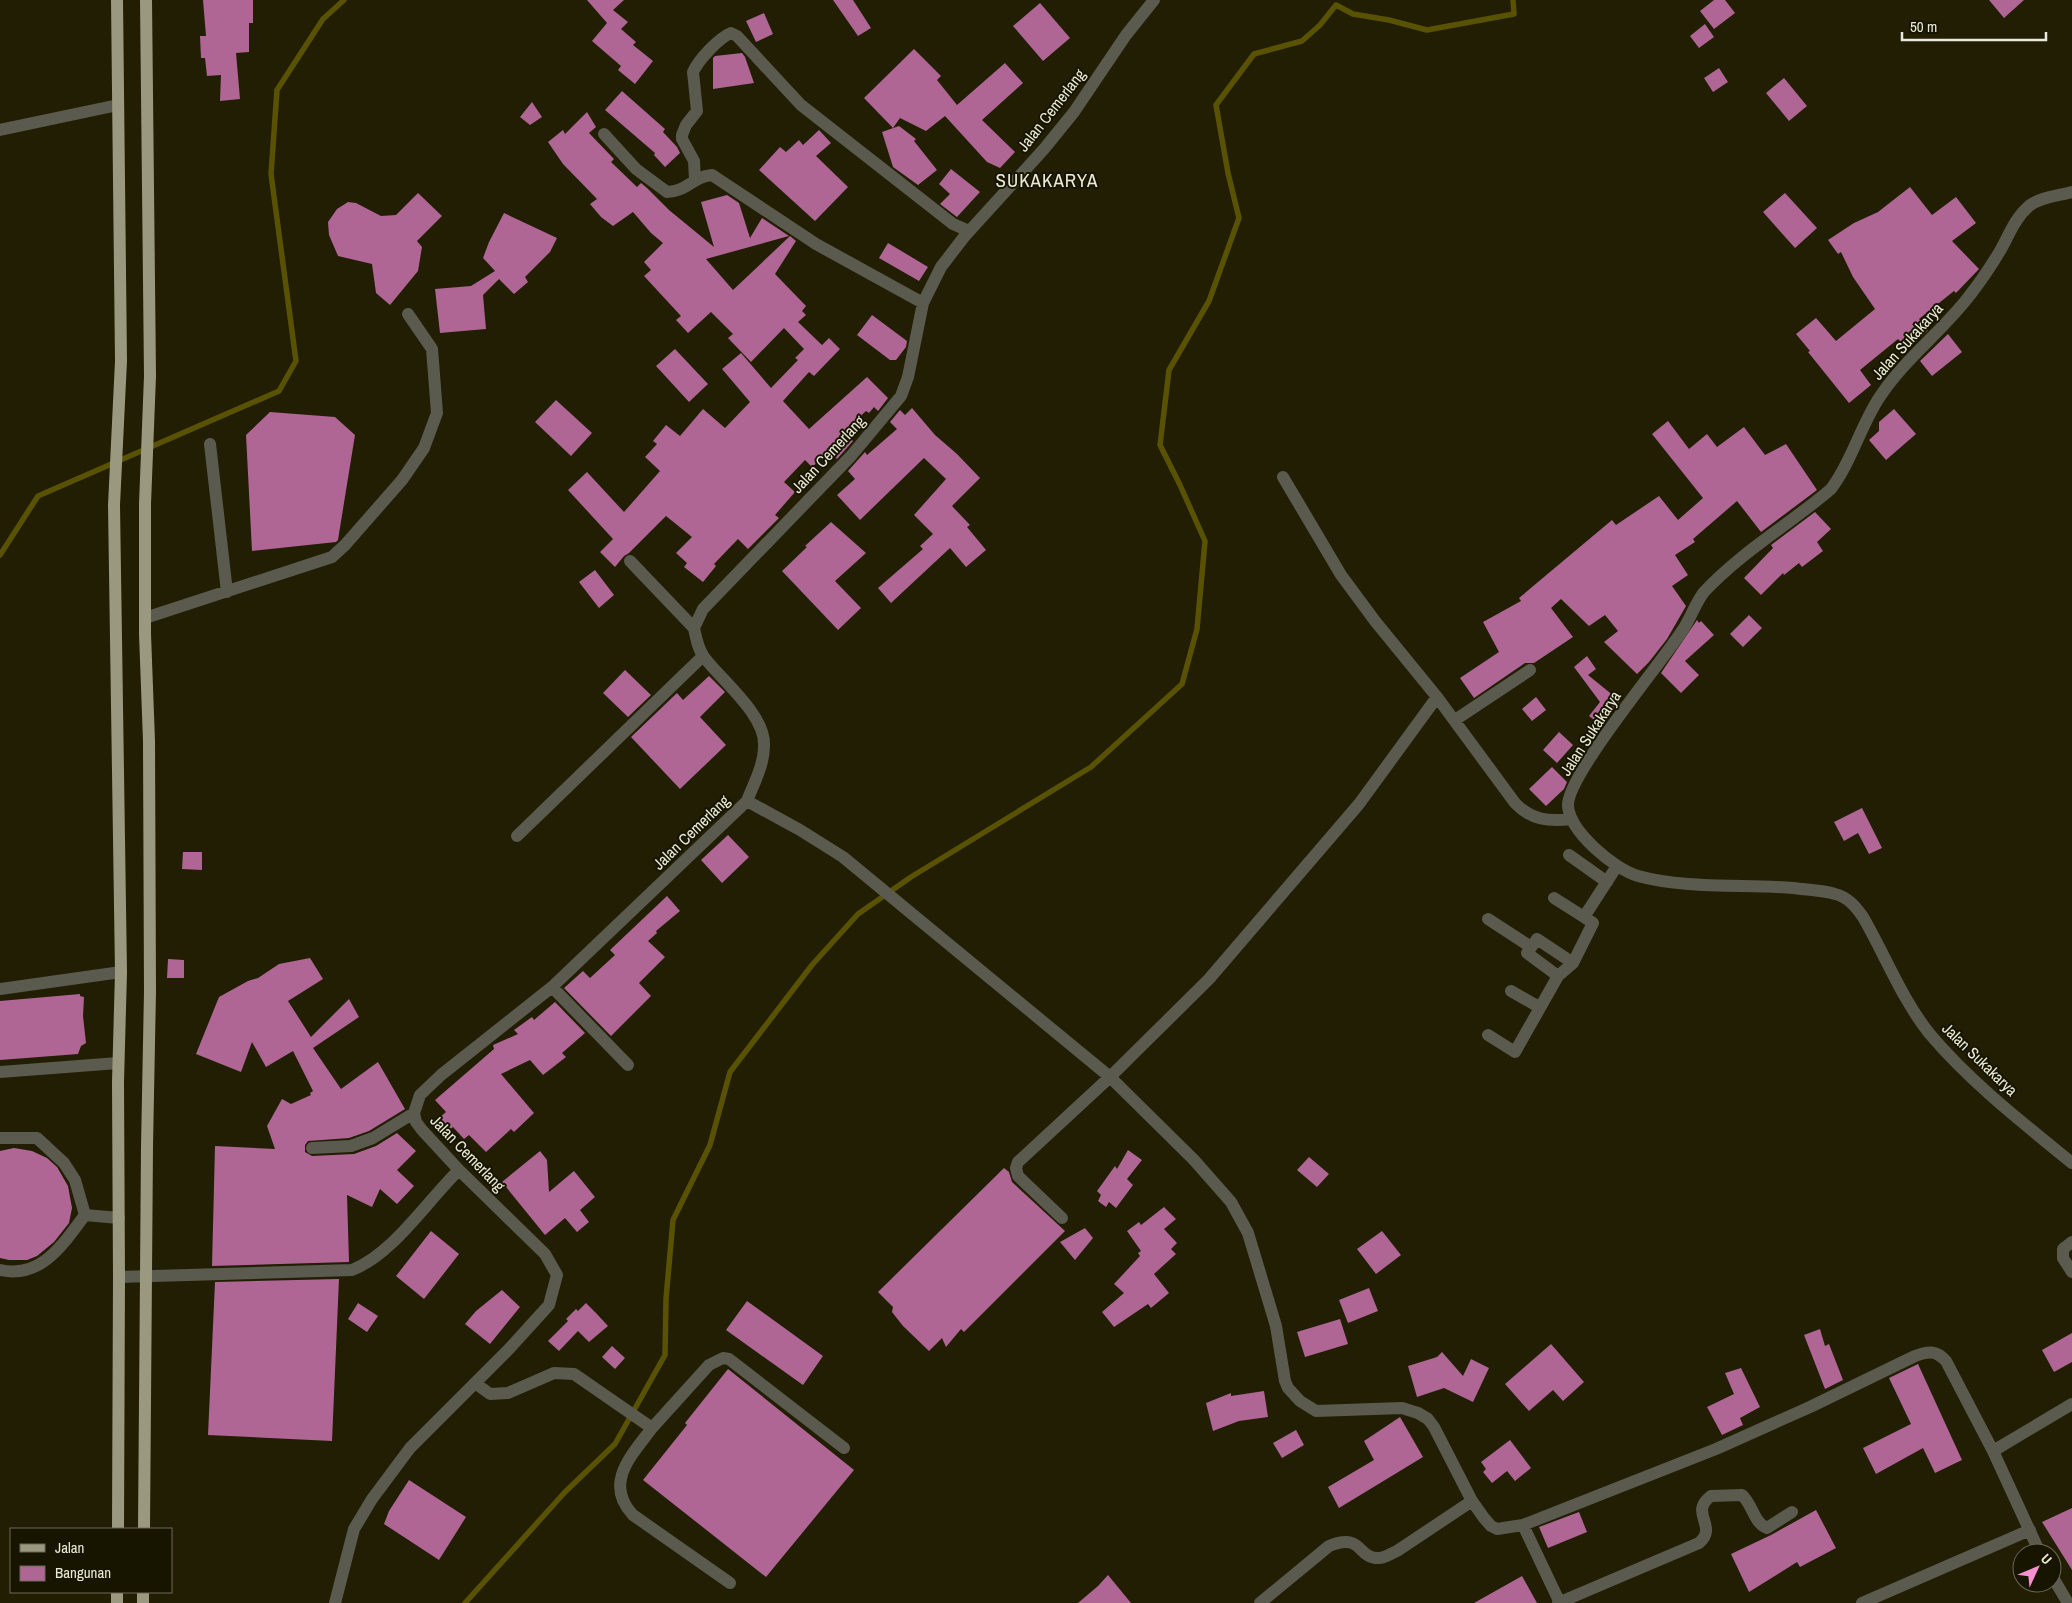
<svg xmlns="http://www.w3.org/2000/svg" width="2072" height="1603" font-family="'Archivo Narrow',sans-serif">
<rect width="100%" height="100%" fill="#211e03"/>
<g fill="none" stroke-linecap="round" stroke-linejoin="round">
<path stroke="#595203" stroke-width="5.5" d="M0 555 38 496 279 391 296 361 271 174 277 90 323 19 344 0
M465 1603 565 1492 615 1444 665 1355 666 1299 673 1220 710 1145 730 1072 812 965 858 914 911 877 1091 767 1182 684 1197 629 1205 541 1180 485 1160 445 1169 370 1209 301 1239 218 1228 173 1216 105 1254 54 1302 41 1320 25 1336 5 1353 14 1389 20 1427 30 1514 14 1513 0"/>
</g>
<path fill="#af6694" d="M203 0H253V23H249V52L236 53 240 99 220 101 221 75 207 76 205 58H201L200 36H206Z
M587 0H624L613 10 628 22 621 29 636 42 633 45 653 61 635 84 618 70 621 66 592 41 607 23Z
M833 0H853L871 28 858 36Z
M1714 0H1725L1735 13 1714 29 1700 11Z
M1989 0H2024L2004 18Z
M1040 3 1070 38 1043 61 1013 26Z
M764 13 773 34 756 42 746 21Z
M1705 24 1714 37 1699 48 1690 36Z
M914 49 941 76 937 80 957 105 1005 63 1023 83 982 120 1015 152 1000 168 987 162 945 116 926 131 900 118 893 128 864 98Z
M742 53 745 57 754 83 713 89V58L715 56Z
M1719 68 1728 82 1713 92 1704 78Z
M1784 78 1807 106 1789 121 1766 93Z
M622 91 665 129 663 132 677 147 680 153 665 167 654 155 655 153 605 110Z
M532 102 542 117 530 125 520 117Z
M587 112 596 127 589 133 614 159 611 162 637 187 641 183 647 188 669 210 714 247 701 202 727 195 739 203 750 238 762 218 789 236 706 259 733 290 790 236 796 241 775 274 806 306 802 311 806 315 798 322 822 345 829 338 840 349 814 376 809 372 783 401 809 429 867 377 888 398 878 411 874 407 869 413 866 411 844 431 853 441 837 459 834 456 832 458 828 453 812 467 805 460 784 482 795 492 775 515 779 518 748 549 738 539 714 564 716 566 703 582 684 567 687 563 676 553 692 537 666 516 629 553 624 556 615 567 600 552 613 539 568 490 587 472 624 512 660 471 645 457 657 444 653 441 666 425 680 436 703 409 725 428 750 402 722 369 741 353 771 388 798 360 795 358 804 349 784 328 751 362 728 338 733 334 711 312 688 333 676 320 681 316 644 276 651 270 644 262 663 243 651 233 633 212 613 226 601 217 590 204 597 199 563 164 548 142 563 130 565 134Z
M899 126 916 139 914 141 937 170 918 185 893 167 882 132Z
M819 130 831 143 816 156 848 187 815 221 759 170 780 147 786 152 799 140 803 145Z
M951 169 980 192 957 217 940 204 950 194 939 184Z
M1910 187 1932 215 1956 197 1976 223 1952 241 1979 269 1956 293 1954 291 1919 319 1928 330 1910 348 1904 340 1901 342 1898 339 1860 370 1871 385 1849 403 1808 352 1810 351 1796 334 1816 318 1836 341 1875 309 1853 277 1841 252 1838 254 1828 240 1854 223 1878 212Z
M418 193 442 216 417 241 422 247 418 271 390 305 376 293 372 264 338 256 329 235 328 222 337 209 348 202 356 203 381 216 396 215Z
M1785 193 1817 228 1795 248 1763 212Z
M504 213 557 238 550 252 525 277 528 282 514 294 499 279 483 295 486 329 440 333 435 289 471 286 495 271 483 258 489 242Z
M888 243 928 267 919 281 879 258Z
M872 315 907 341 906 347 896 360H890L857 335Z
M1948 334 1962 352 1932 376 1920 361Z
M675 349 708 384 689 402 656 366Z
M556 400 592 433 571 456 535 422Z
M912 408 935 435 957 454 980 478 952 506 970 525 967 527 986 550 966 567 950 548 891 603 878 588 923 549 920 546 933 534 914 515 946 479 924 458 860 520 837 495 855 479 848 471 865 452 867 455 897 429 890 422 900 410 905 415Z
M1894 409 1916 434 1886 460 1869 440 1879 431V422Z
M270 412 335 417 355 435 338 540 336 542 252 551 246 435Z
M1668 421 1689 449 1707 434 1717 447 1744 427 1765 455 1786 444 1817 490 1761 532 1737 501 1693 539 1695 542 1675 555 1688 575 1672 586 1686 606 1667 639 1649 662 1637 674 1604 642 1618 631 1605 615 1589 626 1561 599 1551 608 1573 637 1534 663H1525L1474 698 1460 678 1499 652 1483 622 1521 601 1519 598 1612 520 1616 525 1659 496 1678 520 1703 498 1652 434Z
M1815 512 1831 529 1817 542 1823 551 1802 567 1799 563 1784 575 1783 573 1761 595 1744 578 1773 548 1771 545Z
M831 522 866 553 835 581 861 608 838 630 782 571 807 547 805 546Z
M595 570 614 595 599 608 579 582Z
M1749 615 1762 628 1743 647 1730 634Z
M1697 620 1699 623 1701 621 1714 635 1685 661 1699 675 1681 693 1661 673Z
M1587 656 1596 669 1588 675 1620 701 1602 726 1589 716 1600 702 1574 667Z
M625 670 651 695 628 717 603 693Z
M709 676 725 692 700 717 726 745 680 789 631 737 677 693 683 700Z
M1536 697 1546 710 1532 721 1522 709Z
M1559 732 1573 745 1557 763 1543 750Z
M1552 767 1567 782 1564 789 1546 806 1529 789Z
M1862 808 1882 848 1869 854 1858 833 1844 841 1834 822Z
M728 835 749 857 722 883 701 860Z
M183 852H202V870L182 869Z
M667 896 680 911 656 931 657 933 648 941 665 957 639 983 651 996 611 1036 564 988 583 971 590 978 615 955 610 950Z
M310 958 323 979 288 1001 311 1037 349 999 359 1017 313 1048 341 1089 378 1062 405 1109 369 1131 349 1138 308 1141 305 1145V1152L312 1156 354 1154 376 1146 397 1133 416 1151 397 1170 414 1186 397 1204 380 1189 372 1207 347 1195 349 1262 212 1266 215 1146 275 1149 267 1126 282 1099 291 1104 311 1095 310 1093 313 1091 293 1051 266 1067 252 1042 241 1072 196 1054 219 997 248 981 258 978 279 964Z
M168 959 184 960V978H167Z
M80 994V996L84 997 83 1016 86 1043 81 1046 78 1054 0 1060V1001Z
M555 1002 585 1033 562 1053 566 1057 543 1075 530 1060 501 1074 534 1113 514 1132 511 1129 486 1152 469 1135 464 1139 453 1127 449 1130 439 1118 446 1112 435 1100 494 1049 493 1045 518 1034 514 1030 532 1017 534 1020Z
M14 1148 32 1151 47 1158 57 1167 68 1186 72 1208 69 1223 54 1242 37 1256 27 1260H9L0 1258V1151Z
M1128 1150 1142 1160 1127 1179 1133 1185 1116 1208 1109 1202 1106 1207 1098 1201 1101 1195 1097 1191 1115 1166 1117 1169Z
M540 1151 547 1160 549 1192 574 1171 595 1197 580 1210 589 1222 577 1232 565 1218 545 1235 502 1182Z
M1309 1157 1329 1174 1317 1187 1297 1170Z
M1004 1168 1009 1172 1012 1182 1065 1231 964 1332 961 1329 946 1347 942 1338 929 1351 903 1326 892 1312 893 1307 878 1292Z
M1164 1207 1176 1219 1164 1229 1177 1243 1171 1249 1176 1254 1154 1274 1169 1293 1151 1308 1148 1304 1114 1327 1102 1312 1124 1293 1114 1284 1140 1256 1138 1253 1141 1251 1127 1231 1139 1222 1141 1225Z
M1085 1228 1093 1238 1075 1260 1060 1242Z
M431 1231 459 1254 424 1299 396 1276Z
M1382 1231 1401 1255 1376 1274 1357 1249Z
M339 1279 332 1441 208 1435 215 1282Z
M1369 1288 1378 1311 1348 1323 1339 1300Z
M502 1290 520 1307 490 1344 465 1324 476 1311Z
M747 1301 823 1356 803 1385 726 1330Z
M358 1303 378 1316 367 1332 348 1319Z
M586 1303 596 1313 591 1318 596 1313 608 1326 589 1342 578 1331 559 1351 548 1341 568 1321 566 1319 576 1309 578 1311Z
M1340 1319 1348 1344 1305 1357 1297 1332Z
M1820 1329 1825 1346 1829 1344 1843 1380 1825 1389 1804 1335Z
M2072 1333V1362L2054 1372 2042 1350Z
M1551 1344 1584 1382 1563 1401 1553 1390 1529 1411 1505 1384Z
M612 1346 625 1358 615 1369 602 1357Z
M1442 1352 1463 1376 1471 1359 1489 1368 1473 1402 1444 1388 1417 1397 1408 1366 1437 1357Z
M1918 1364 1962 1460 1935 1473 1923 1448 1876 1474 1863 1448 1911 1424 1889 1378Z
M1741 1368 1760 1407 1740 1418 1743 1425 1722 1435 1707 1407 1734 1394 1725 1373Z
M728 1369 854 1470 766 1577 643 1480 687 1425 685 1423Z
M1264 1391 1268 1417 1239 1421 1213 1431 1206 1403 1231 1393V1396Z
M1400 1417 1423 1457 1339 1508 1328 1487 1374 1460 1364 1441Z
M1296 1430 1304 1445 1282 1458 1273 1443Z
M1510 1440 1531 1468 1515 1481 1507 1471 1492 1483 1483 1472 1486 1469 1481 1462Z
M409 1480 466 1517 439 1560 384 1524 389 1511Z
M2072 1508V1570L2042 1522Z
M1816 1510 1836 1548 1800 1567 1797 1562 1749 1592 1731 1554 1771 1535Z
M1579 1512 1587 1532 1548 1548 1539 1527Z
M1108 1575 1131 1603H1078L1098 1586Z
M1522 1576 1537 1603H1474Z"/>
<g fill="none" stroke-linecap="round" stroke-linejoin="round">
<path stroke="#5b5a4e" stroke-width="12" d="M0 130 118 105
M604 134 636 169 667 192C689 191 691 177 712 175L816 244 923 303
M695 180 694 161 682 139V135L686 125 697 111 693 72C699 59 719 38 731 33L737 36 801 105 953 224 969 231
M2072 192C2058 196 2040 197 2029 206 2015 218 2009 235 2000 251 1991 266 1981 281 1970 295 1943 331 1904 359 1879 398 1860 427 1852 461 1831 489 1790 524 1741 552 1704 592 1696 602 1691 617 1684 628 1664 660 1566 776 1568 806 1570 832 1614 869 1638 876 1685 889 1744 884 1793 888 1807 890 1822 890 1835 894 1848 897 1856 907 1863 917 1885 955 1902 999 1929 1033 1970 1082 2023 1123 2072 1163
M210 444 227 592
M1283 477 1341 575 1375 621 1437 697 1515 803C1531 820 1549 822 1572 819
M630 561 694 628
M145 618 332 557 345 545 402 480 424 448 437 413 432 349 408 314
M1455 720 1530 670
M747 801 800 830 843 857 1110 1077 1194 1160 1231 1202 1248 1233 1276 1326 1285 1381 1288 1388 1300 1401 1316 1411 1402 1408 1418 1413 1428 1419 1434 1427 1472 1501 1484 1518 1491 1526 1497 1529 1523 1525 1716 1449 1810 1407 1915 1356C1928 1351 1936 1350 1946 1361L1993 1451 2040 1553
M517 836 703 656
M1569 855 1607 882
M1554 898 1584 917
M1488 919 1531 947
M1558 976 1527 953 1537 939 1573 963
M552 987 628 1065
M0 989 121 972
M1511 991 1539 1007
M1488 1035 1515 1052 1558 976 1573 963 1593 923 1584 917 1617 866
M0 1072 118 1063
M0 1138H37L64 1163 75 1180 85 1215C63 1244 42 1279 0 1270
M312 1148 351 1146 373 1138 414 1113
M85 1215 119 1218
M1062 1218 1018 1176 1016 1168 1018 1162 1110 1077 1209 979 1359 804 1437 697
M2072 1242 2063 1249V1258L2072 1272
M119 1277 352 1270C393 1254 427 1201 459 1170
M475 1383 490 1394 508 1393 554 1373 574 1374 652 1428 709 1365 723 1358 729 1359 844 1448
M652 1428C632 1455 603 1483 633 1515L730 1583
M1993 1451 2072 1404
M1523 1525 1560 1603
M2052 1576 2068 1603
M335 1603 354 1529 372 1499 410 1448 509 1349 549 1305 557 1275 545 1254 459 1170 422 1130 416 1122 414 1113 420 1095 441 1075 552 987 747 801C754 783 764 765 764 746 766 715 721 680 704 657 698 649 696 638 694 628L703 609 851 456 901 396 908 377 923 303 941 267 964 237 1044 149 1074 112 1126 35 1154 0
M1260 1603 1329 1546C1363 1532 1357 1559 1379 1558 1385 1558 1392 1553 1397 1551L1472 1501
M1558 1603 1699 1543C1719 1526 1688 1513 1711 1496L1742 1495C1753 1505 1753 1522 1767 1528L1792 1512
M1862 1603 2030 1530"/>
<path stroke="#9a987e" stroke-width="12" d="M117 0 121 361 114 505 121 972 118 1082 119 1277 118 1529
M144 1529 147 1147 150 991 149 741 145 634V504L150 376 146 0
M117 1603V1592
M143 1603V1592"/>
</g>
<g text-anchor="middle" stroke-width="4" stroke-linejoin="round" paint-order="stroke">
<g font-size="16" fill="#ebeada" stroke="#171500">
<text transform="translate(1051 110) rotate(-52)" y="6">Jalan Cemerlang</text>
<text transform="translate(1907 341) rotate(-48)" y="6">Jalan Sukakarya</text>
<text transform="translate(828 454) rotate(-47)" y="6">Jalan Cemerlang</text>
<text transform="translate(1590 733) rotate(-57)" y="6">Jalan Sukakarya</text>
<text transform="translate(691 832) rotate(-44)" y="6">Jalan Cemerlang</text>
<text transform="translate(1980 1059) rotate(44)" y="6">Jalan Sukakarya</text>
<text transform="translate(468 1153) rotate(46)" y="6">Jalan Cemerlang</text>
</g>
<g font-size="19" letter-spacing="1" fill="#ebeada" stroke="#171500">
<text x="1047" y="187">SUKAKARYA</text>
</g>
</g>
<rect x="10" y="1528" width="162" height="65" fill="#171500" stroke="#6c6a57"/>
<rect x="20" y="1544" width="25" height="8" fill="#9a987e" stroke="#6c6a57"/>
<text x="55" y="1553" font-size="15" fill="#ebeada">Jalan</text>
<rect x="20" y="1566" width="25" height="15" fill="#af6694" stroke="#6c6a57"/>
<text x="55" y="1578" font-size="15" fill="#ebeada">Bangunan</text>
<g transform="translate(2037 1568) rotate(46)"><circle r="24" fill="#171500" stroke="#6c6a57"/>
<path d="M0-4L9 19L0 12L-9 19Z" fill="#f690d0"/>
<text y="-8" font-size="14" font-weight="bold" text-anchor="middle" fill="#ebeada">U</text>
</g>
<path d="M1902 32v8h144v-8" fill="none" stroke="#ebeada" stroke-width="2.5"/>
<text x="1910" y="32" font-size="15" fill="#ebeada" stroke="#171500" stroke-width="4" paint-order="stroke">50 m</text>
</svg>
